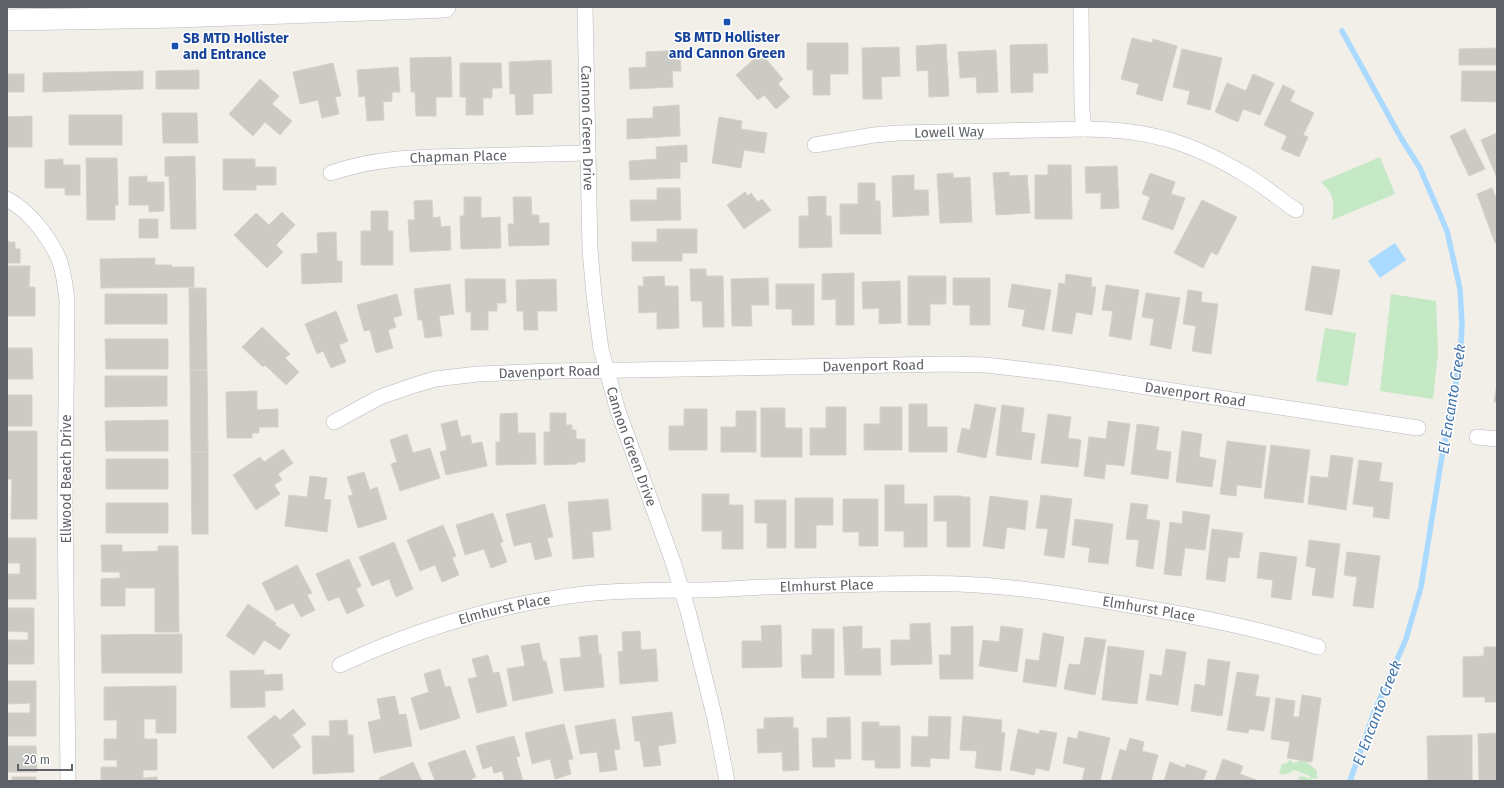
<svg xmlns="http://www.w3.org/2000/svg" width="1504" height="788" font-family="'Fira Sans',sans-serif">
<rect width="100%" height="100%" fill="#f1efe8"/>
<path fill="#c5e8c5" d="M1380 157 1395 194 1332 220C1335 204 1334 193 1321 182Z
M1391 294 1436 301 1438 353 1433 399 1380 391Z
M1325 328 1356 333 1348 386 1316 381Z
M1290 760 1294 763 1302 760 1307 762 1317 771V778L1311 779V781H1300L1298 778C1301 775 1307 777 1309 779H1310V776L1294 770 1289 773 1282 775 1279 773 1282 764 1287 763Z"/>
<path fill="#aadaff" d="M1395 243 1406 260 1380 278 1368 261Z"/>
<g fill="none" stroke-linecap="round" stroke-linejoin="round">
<path stroke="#aadaff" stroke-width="5.5" d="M1342 31 1401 138 1420 168 1447 231 1460 289 1462 324 1460 361 1441 462 1421 587 1406 639 1375 710 1350 781"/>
</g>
<path fill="#cccac5" stroke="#d6d1c6" d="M1132 38 1152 43 1153 39 1177 46 1162 101 1136 94 1139 84 1121 79Z
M807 43H848V74H830V95H813V70H807Z
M946 44 949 96 929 97 928 70 917 71 916 46Z
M1047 44 1048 73H1033V92L1011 93 1010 45Z
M899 47 900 76 881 77 882 99H863L862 48Z
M1497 48V65H1459V49Z
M1182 49 1222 58 1210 110 1187 104 1190 91 1173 87Z
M680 50 681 71H672L673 87 630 89 629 68 646 67V52Z
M996 50 998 92 977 93 976 77 960 78 958 52Z
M761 53 783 79 778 84 790 97 776 109 764 95 758 100 736 75Z
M451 57 452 97H436V116H416L415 92H411L410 58Z
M551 60 552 93 533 94V114L516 115 515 94H510L509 62Z
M333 63 341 96 335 97 339 114 322 118 318 100 300 104 293 72Z
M460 63H501L502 88H492V98H483V115H466V97H460Z
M398 67 400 92H392V101L383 102 384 120 367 121 365 96 359 97 357 70Z
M199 70V89H156V71Z
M143 71V89L43 92V73Z
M1462 71H1497V102L1461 101Z
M7 74H24V92H7Z
M1253 74 1274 83 1260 115 1243 109 1238 122 1215 112 1227 83 1246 91Z
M260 79 279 96 272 104 292 121 280 135 265 122 253 136 229 114Z
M1283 85 1295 91 1290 101 1314 113 1303 135 1308 137 1299 157 1281 149 1287 136 1264 125Z
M679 105 680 136 627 139V119L653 118V107Z
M162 113H197L198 143H163Z
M69 115H122V145H69Z
M32 116V147H7V117Z
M719 117 742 121 741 129 767 133 764 153 744 150 741 168 712 163Z
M1465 129 1485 169 1469 176 1450 136Z
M1497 133V178L1481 140Z
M687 145V162H680V178L630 180 629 161 657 159 656 147Z
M195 156 196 229H171L169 176H165V157Z
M86 158H117L118 205H115V220H87Z
M63 159V165H80V195H65V188H45V160Z
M223 159H255V167H276V185H256V190H223Z
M1048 165H1071L1072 219H1035V175H1048Z
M1117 166 1119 208 1101 209V193H1086L1085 167Z
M1009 172V176L1027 175 1030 213 996 215 993 173Z
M953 173V178L970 177 972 222 940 223 937 174Z
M1150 173 1175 182 1171 194 1185 198 1173 230 1142 219 1150 197 1142 194Z
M914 175V190H928L929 215 893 217 892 176Z
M147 176V182H164V211L149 212V205H129V177Z
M858 183H875V201H880L881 234H840V204H858Z
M657 188H680L681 220 631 221 630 200H657Z
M1492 188 1497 200V242L1495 243 1477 194Z
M745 192 748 196 751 193 758 202 762 199 771 210 744 229 727 205Z
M826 196V216H831L832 247 799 248V216H809L808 197Z
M464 197H481V218L500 217 501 248 461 249 460 216H464Z
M513 197H531L532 215H539V223H549V245L509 246 508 224H514Z
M432 200 433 218 440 217 441 227 450 226 451 250 410 252 408 220H415L414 201Z
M1202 200 1237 217 1217 255 1211 252 1203 268 1174 253Z
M371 211H388V231H393V265H361V231H371Z
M282 212 295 225 276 245 283 252 267 268 234 235 256 213 269 225Z
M139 219H158V238H139Z
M657 229H697V253H682V261H632V242H657Z
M336 232 337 261H342V282L302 284 301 254 318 253 317 233Z
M7 236 8 242H15V249H20V263H7Z
M155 258V265H172V267H194V287L101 288 100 259Z
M7 266H30L29 287H35V316H7Z
M1312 266 1340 270 1332 315 1305 310Z
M690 269H706V276H723L724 327H703L702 301H691Z
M854 273V325H836V299L822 300V274Z
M1066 274 1092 278 1091 287H1096L1092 315 1076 312 1072 334 1052 331 1059 283 1065 284Z
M664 276 665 286H678L679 328 657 329V312L639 313 638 286H644L643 277Z
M908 276H946V304H930V325H908Z
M768 278 769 305H751L752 326H732L731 279Z
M953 278H990V325H970V305H953Z
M465 279H505L506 303H497V311H488V330H471V312H466Z
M556 279 557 311H537L538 330H524L523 311H517L516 280Z
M900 281 901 323 879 324V308L863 309 862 282Z
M450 284 454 314 439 316 442 336 425 338 422 320H418L414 289Z
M776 284H814V325H792V309H776Z
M1012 284 1051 290 1044 330 1022 326 1025 310 1008 307Z
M1106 285 1139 290 1131 340 1109 336 1113 311 1102 310Z
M189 288H206L207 370H190Z
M1188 290 1202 292 1201 302 1218 304 1211 354 1192 351 1196 326 1183 324Z
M1146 293 1180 298 1171 349 1150 345 1154 319 1142 317Z
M105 294H167V324H105Z
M397 294 402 315 393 318 396 327 388 330 393 348 376 353 370 330 364 331 357 305Z
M336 311 348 341 339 345 346 362 331 368 323 351 317 354 305 324Z
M262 327 290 354 285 358 299 372 286 385 265 365 263 367 242 347Z
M105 339H168V369H106Z
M7 348H32L33 379H7Z
M190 370H207L208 452H191Z
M105 376H167V406L105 407Z
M1497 384V402H1494Z
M257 391V410L278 409V427H259V433H252V438H227L226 392Z
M7 395H32V426H7Z
M909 404H927V427H947V452H909Z
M975 404 996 408 986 458 957 452 962 428 970 430Z
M1002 405 1024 408 1021 432 1035 434 1031 460 996 455Z
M826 407H846V455H810V428H826Z
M880 407H902V450H864V424H880Z
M761 408H785V428H802V457H761Z
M684 409H707V450H669V426H684Z
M736 411H756V452H721V427H736Z
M517 413 518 433H535L536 464 496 465V442H500V414Z
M550 413H566V425H572V430H576V439H585V462H577V464L544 465V432H550Z
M1048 414 1071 417 1068 438 1081 440 1078 467 1041 463Z
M168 420V451H106L105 421Z
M457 420 461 437 470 435 472 444 482 442 487 466 446 475 440 452 447 450 441 424Z
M1108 421 1130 424 1124 466 1106 464 1104 479 1084 476 1089 437 1106 439Z
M1137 424 1159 427 1156 450 1171 452 1168 479 1131 474Z
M7 431H37V519H11L12 479H7Z
M1182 431 1202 434 1199 457 1216 460 1212 487 1176 482Z
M407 434 413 453 430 448 440 478 400 491 391 464 397 462 390 440Z
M1227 441 1266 446 1261 488 1237 485 1236 496 1220 494Z
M1271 445 1310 450 1303 503 1264 498Z
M283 449 293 463 278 474 282 480 274 485 280 494 256 510 233 475 260 457 264 462Z
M191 452H208V534H192Z
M1331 455 1353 458 1346 510 1308 504 1311 476 1328 478Z
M106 459H168V489H106Z
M1359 460 1382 463 1379 481 1393 483 1389 519 1373 517 1374 507 1353 504Z
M364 472 370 490 377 487 387 519 358 528 348 496 353 495 347 477Z
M310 476 327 478 324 499 331 500 327 532 285 526 289 495 307 497Z
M885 485H904V504H927V547H904V531H885Z
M702 494H729V505H743V549H722V531H702Z
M1041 495 1072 499 1064 558 1044 555 1048 529 1036 528Z
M934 496H962V497H970V547H947V521H934Z
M990 496 1028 501 1025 530 1007 527 1004 549 983 546Z
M795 498H833V525H816V548H795Z
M608 499 611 530 592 532 594 557 573 559 568 502Z
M843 499H878V546H859V532H843Z
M755 500H786V548H767V523H755Z
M106 503H168V533H106Z
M1131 503 1148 505 1146 519 1160 521 1153 569 1136 566 1139 540 1126 539Z
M545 504 553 537 547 538 552 556 535 560 531 542 514 546 506 514Z
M1183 511 1210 515 1205 550 1185 548 1181 576 1164 574 1170 522 1182 524Z
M493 513 503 542 500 543 507 562 491 568 484 549 465 555 456 525Z
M1075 519 1113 524 1108 564 1088 562 1090 548 1072 545Z
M443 525 456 556 452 558 459 575 442 582 435 565 420 571 407 540Z
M1212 529 1243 533 1239 558 1228 557 1225 582 1206 579Z
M7 538H36V599H7V574H20V563H7Z
M1309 540 1340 544 1333 598 1312 595 1316 568 1306 566Z
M394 542 413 589 396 597 389 579 372 586 359 557Z
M101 545H122V552L158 551V546H178L179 632H155V588H125V606H101V579L120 578V572H102Z
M1260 552 1297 557 1291 600 1271 597 1273 580 1257 578Z
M1347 552 1380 556 1373 608 1353 606 1357 577 1344 575Z
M349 559 361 586 356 589 364 606 347 614 339 597 328 601 316 574Z
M297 565 312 593 307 595 315 610 301 617 293 603 276 611 262 583Z
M248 604 276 623 275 625 290 635 280 650 264 640 254 655 226 636Z
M7 608H34V664H7V640H28V632L7 631Z
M930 623 932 664 891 665V640H910V624Z
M781 625 782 667 742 668V641H762L761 626Z
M862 626V649L880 648 881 675H845L843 627Z
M973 626V679H940L939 655H951V627Z
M1001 626 1023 629 1017 672 979 666 983 640 999 642Z
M812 629H834V678H802L801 655H812Z
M640 631 641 650 656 649 658 681 620 684 618 652 623 651 622 632Z
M1043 633 1064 637 1056 687 1023 682 1026 659 1039 661Z
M182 634V673H102L101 635Z
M597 635 599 655 601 654 604 687 564 691 560 659 581 657 579 637Z
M1085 637 1106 640 1095 695 1064 689 1069 664 1080 665Z
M539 643 543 661H546L553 693 513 701 507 669 525 666 521 646Z
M1108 646 1144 651 1137 704 1102 700Z
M1484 647H1497V702H1485V697H1463V657L1484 656Z
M1166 649 1186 652 1178 705 1146 700 1150 674 1162 676Z
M488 655 493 673 499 672 507 706 477 713 468 679 477 677 472 659Z
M1208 659 1230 662 1222 716 1191 711 1195 684 1205 686Z
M440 669 445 687 450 686 460 718 420 730 411 698 429 692 424 674Z
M264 670V675L282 674 283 690 265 691V707L231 708 230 671Z
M1237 672 1259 675 1255 696 1270 698 1264 731 1249 729 1248 733 1227 730Z
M7 681H36V736H7V713H30V703L7 704Z
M176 686V733H156V719H144V739H157V770H143V778L157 777V781H101V767H117V760H104V739H117V720H104V687Z
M1302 695 1321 698 1312 762 1287 758 1290 742 1271 739 1276 698 1295 701 1293 717H1299Z
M395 696 399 715 406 714 412 746 374 753 368 722 381 719 377 699Z
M293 709 306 724 292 735 301 747 273 769 247 737 275 715 280 720Z
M672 712 676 743 658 746 661 765 644 767 640 741H635L632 717Z
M929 716 951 717 949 759 930 758V767L911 766 912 736 928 737Z
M963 716 1002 720 1001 732 1005 733 1001 771 975 768 977 751 960 750Z
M793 717V728H798L799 770 783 771 782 752 758 753 757 729H764V718Z
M850 717 851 759H834L835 767H813L812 738H827V718Z
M615 719 620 749 614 750 617 770 600 772 597 752 580 754 575 726Z
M347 720 348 735H353L354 772 313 774 312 736H330L329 721Z
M862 722H879V726H900V768H875V760H862Z
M564 724 573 759 568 760 571 774 555 779 550 759 532 764 525 733Z
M1018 729 1039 734 1040 730 1057 733 1049 771 1036 768 1034 775 1010 770Z
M1079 731 1110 738 1100 781H1082L1085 768 1063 763 1068 737 1077 739Z
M1497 733V781H1479L1478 734Z
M1472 735V781L1428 780 1427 736Z
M514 736 520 756 516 757 523 781H505L502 771 494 773 492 766 483 769 476 746Z
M1130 738 1144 742 1142 751 1158 755 1151 781H1111L1120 749 1126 751Z
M7 746H36L37 772H7Z
M465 750 476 777 471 779 472 781H435L428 763Z
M1223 759 1243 766 1240 774 1256 780V781H1215Z
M413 762 422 781H381L379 778Z
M1170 762 1185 768 1186 764 1207 771 1203 781H1164Z
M12 777H36V781H12Z"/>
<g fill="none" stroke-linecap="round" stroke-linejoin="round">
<g stroke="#b5b8bc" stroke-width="16">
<g id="street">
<path id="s1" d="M585 7 590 250 594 295 601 349 618 411 673 562 688 611 715 719 727 781"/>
<path d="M1081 7 1082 111 1084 129"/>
<path id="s2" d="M815 145 874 135 898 133 1084 129C1148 129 1191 142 1246 175 1263 185 1279 199 1296 210"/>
<path id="s3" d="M331 173C377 157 421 157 469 156 509 155 548 154 588 153"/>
<path d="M7 199C29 211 47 234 58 257 64 270 65 286 67 300L65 501 68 781"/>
<path id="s4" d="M334 422 380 397 415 385 435 379 478 374 552 371 632 370 949 364 986 365 1062 374 1418 428"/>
<path d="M1477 437 1497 439"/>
<path id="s5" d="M340 665C417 629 499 604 584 594 622 590 661 590 699 590 721 590 742 588 764 587 829 586 894 582 959 584 1014 586 1069 595 1123 604 1190 615 1253 627 1318 647"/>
</g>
</g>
<g stroke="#b6babf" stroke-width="22">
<path id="secondary" d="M7 20 179 17 445 7"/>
</g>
<use href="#street" stroke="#fff" stroke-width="15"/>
<use href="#secondary" stroke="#fff" stroke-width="21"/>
</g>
<g fill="#1a4fb4" stroke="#fff" stroke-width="1.5">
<rect x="723" y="18" width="8" height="8" rx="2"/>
<rect x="171" y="42" width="8" height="8" rx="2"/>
</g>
<g text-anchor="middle" stroke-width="3" stroke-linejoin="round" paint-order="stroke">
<g font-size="14" font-weight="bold" fill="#164399" stroke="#fff">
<text x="727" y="42">SB MTD Hollister<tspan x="727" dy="16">and Cannon Green</tspan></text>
<text x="183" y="43" text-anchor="start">SB MTD Hollister<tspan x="183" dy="16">and Entrance</tspan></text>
</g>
<g font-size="14" fill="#5f6368" stroke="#fff">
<text dy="5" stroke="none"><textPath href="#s1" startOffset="121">Cannon Green Drive</textPath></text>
<text dy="5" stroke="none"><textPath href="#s2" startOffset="135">Lowell Way</textPath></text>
<text dy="5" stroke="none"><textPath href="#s3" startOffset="129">Chapman Place</textPath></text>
<text dy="5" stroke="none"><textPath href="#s4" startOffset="549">Davenport Road</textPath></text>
<text dy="5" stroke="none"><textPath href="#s4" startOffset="225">Davenport Road</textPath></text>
<text dy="5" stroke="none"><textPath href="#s4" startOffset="873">Davenport Road</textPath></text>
<text dy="5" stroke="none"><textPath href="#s1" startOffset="445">Cannon Green Drive</textPath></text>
<text transform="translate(66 479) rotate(-90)" y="5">Ellwood Beach Drive</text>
<text dy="5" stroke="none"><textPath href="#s5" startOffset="498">Elmhurst Place</textPath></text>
<text dy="5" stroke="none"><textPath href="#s5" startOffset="822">Elmhurst Place</textPath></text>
<text dy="5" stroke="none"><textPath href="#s5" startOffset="174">Elmhurst Place</textPath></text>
</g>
<g font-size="15" font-style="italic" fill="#4174aa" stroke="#fff">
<text transform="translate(1452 399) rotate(-81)" y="5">El Encanto Creek</text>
<text transform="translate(1377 713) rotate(-69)" y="5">El Encanto Creek</text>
</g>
</g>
<rect width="1504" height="788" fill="none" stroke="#5f6368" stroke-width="16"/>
<path d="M18 764v6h54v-6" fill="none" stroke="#5f6368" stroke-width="2"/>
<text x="24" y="764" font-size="12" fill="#5f6368" stroke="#ffffff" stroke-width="3" paint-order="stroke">20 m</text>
</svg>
